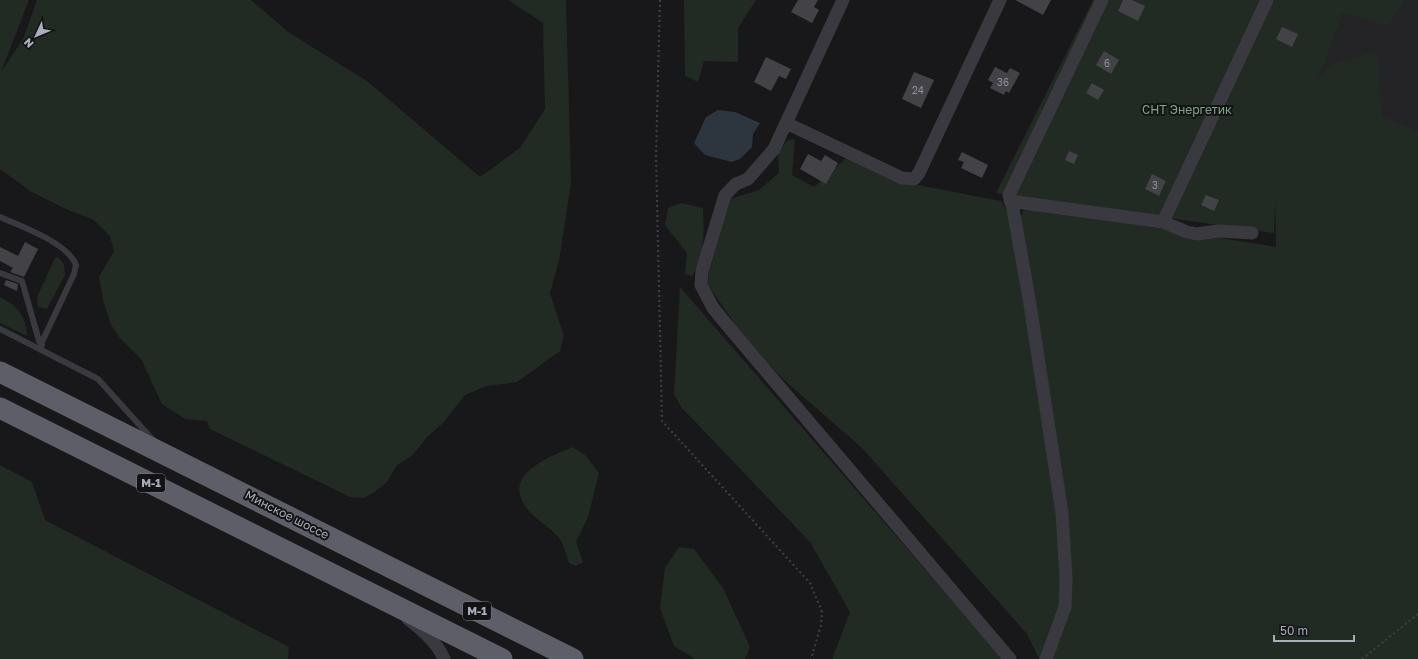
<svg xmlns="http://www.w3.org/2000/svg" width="1418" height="659" font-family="'Golos Text',sans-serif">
<rect width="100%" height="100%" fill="#18181a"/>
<path fill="#242427" d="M1348 0H1418V176L1295 136Z"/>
<path fill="#222a24" d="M0 0H29L1 72 23 39 37 0H251L288 32 367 81 480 177 520 148 545 109 543 23 508 0H566L571 183 559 261 550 293 564 336 560 351 517 382 487 386 465 395 443 423 427 437 412 456 397 465 387 482 376 491 364 498 350 497 210 429 207 421 185 419 162 404 141 359 120 338 111 325 103 300 99 277 114 251 110 236 94 220 66 209 30 191 0 169Z
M684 0H756L738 28V62L704 61 698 82 685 76Z
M1093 0H1404L1388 26 1343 13 1318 79 1331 65 1377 51 1382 116 1418 132V659H1039L1027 634 862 448 783 379 746 340 708 285 709 269 730 199 759 190 779 173 778 152 788 140 795 139 792 175 814 187 847 157 897 181 1001 201 1016 227 1025 207 1276 247 1275 202 1274 233 996 193Z
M681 203 703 208C704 231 705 256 692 276L685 274 687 253 665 225 668 208Z
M58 257 64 264 65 275 47 309 38 307 37 297 55 258Z
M680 287 1002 658V659H832L850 612 810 542 681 407 674 394Z
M0 297C18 306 26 316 27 336L0 323Z
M573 447 586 456 599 473 588 517 576 542 583 562 576 566 569 563C566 555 564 544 559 538 551 528 538 521 529 511 499 476 546 458 573 447Z
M0 465 32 482 45 520 289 647 288 659H0Z
M679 547 694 549 723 588 750 647 745 659H695L674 646 660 608 665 568Z"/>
<path fill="#2d353e" d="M718 110 735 112 760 123 753 134 752 147 740 159 732 162 705 155 694 143 706 117Z"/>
<path fill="#424247" d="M798 0H818L814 7 819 10 812 23 791 12Z
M1015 0H1051L1043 15Z
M1123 0H1132L1145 6 1138 21 1118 11Z
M1282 27 1298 34 1292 47 1276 39Z
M1104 51 1119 60 1111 74 1096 65Z
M766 57 791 69 786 79 779 76 771 91 754 82Z
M995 67 1007 73 1010 68 1020 73 1009 93 1006 91 1004 95 990 88 993 83 988 80Z
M914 72 934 80 921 108 902 99Z
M1092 83 1104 90 1098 100 1086 93Z
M1069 151 1078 155 1074 164 1065 160Z
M962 152 988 165 982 178 961 168 964 162 958 160Z
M808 154 821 161 825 155 838 163 826 184 800 169Z
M1152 174 1166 181 1159 196 1145 189Z
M1206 195 1219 200 1214 211 1201 205Z
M25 242 38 249 24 277 10 272 13 268 0 261V247L18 256Z
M6 280 18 284 17 291 4 285Z"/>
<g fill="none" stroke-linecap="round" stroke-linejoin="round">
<path stroke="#3f4046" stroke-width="2" stroke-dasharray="2 3" stroke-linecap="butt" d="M660 0 656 156 662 421 810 583 822 612 821 625 811 659
M1362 659 1418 614"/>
<path stroke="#39393f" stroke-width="6" d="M0 217C21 226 68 243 76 265L74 274 41 344
M0 273 22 281 39 341 42 345
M0 329 98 379 153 440"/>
<path stroke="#39393f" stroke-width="13" d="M843 0 774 149 748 179 736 184 725 195 702 271 701 285 713 308 732 331 1010 659
M786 123 902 178 914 179 919 173 1000 0
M1010 201 1163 222 1187 232 1197 234 1218 231 1252 233
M1163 222 1267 0
M408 619C422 630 437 642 444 659
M1046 659 1065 607 1066 578 1062 513 1029 298 1013 209 1009 195 1102 0"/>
<path stroke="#5d5e67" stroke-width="21" d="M0 372 573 659
M0 408 502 659"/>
</g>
<g text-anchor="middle" stroke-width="4" stroke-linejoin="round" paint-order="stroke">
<g font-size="10" fill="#90929d">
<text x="1107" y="67">6</text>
<text x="1003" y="86">36</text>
<text x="918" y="94">24</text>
<text x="1155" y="189">3</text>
</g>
<g fill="#131315" stroke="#7d7f88" stroke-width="1">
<rect x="137" y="474" width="28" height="18" rx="3"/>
<rect x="463" y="602" width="28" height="18" rx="3"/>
</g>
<g font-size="11" font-weight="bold" fill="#aaadba">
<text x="151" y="487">М-1</text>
<text x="477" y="615">М-1</text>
</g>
<g font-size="12" fill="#81a587" stroke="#131315">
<text x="1187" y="114">СНТ Энергетик</text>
</g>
<g font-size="12" fill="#aaadba" stroke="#131315">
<text transform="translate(287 515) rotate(27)" y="4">Минское шоссе</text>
</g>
</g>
<g transform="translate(36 36) rotate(226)" stroke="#131315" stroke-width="3" paint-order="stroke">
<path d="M0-3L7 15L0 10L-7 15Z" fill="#aaadba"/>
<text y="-6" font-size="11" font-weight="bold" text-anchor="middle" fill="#aaadba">N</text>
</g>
<path d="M1274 635v6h80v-6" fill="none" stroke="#aaadba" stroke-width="2"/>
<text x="1280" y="635" font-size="12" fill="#aaadba" stroke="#131315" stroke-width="3" paint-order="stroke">50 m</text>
</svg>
